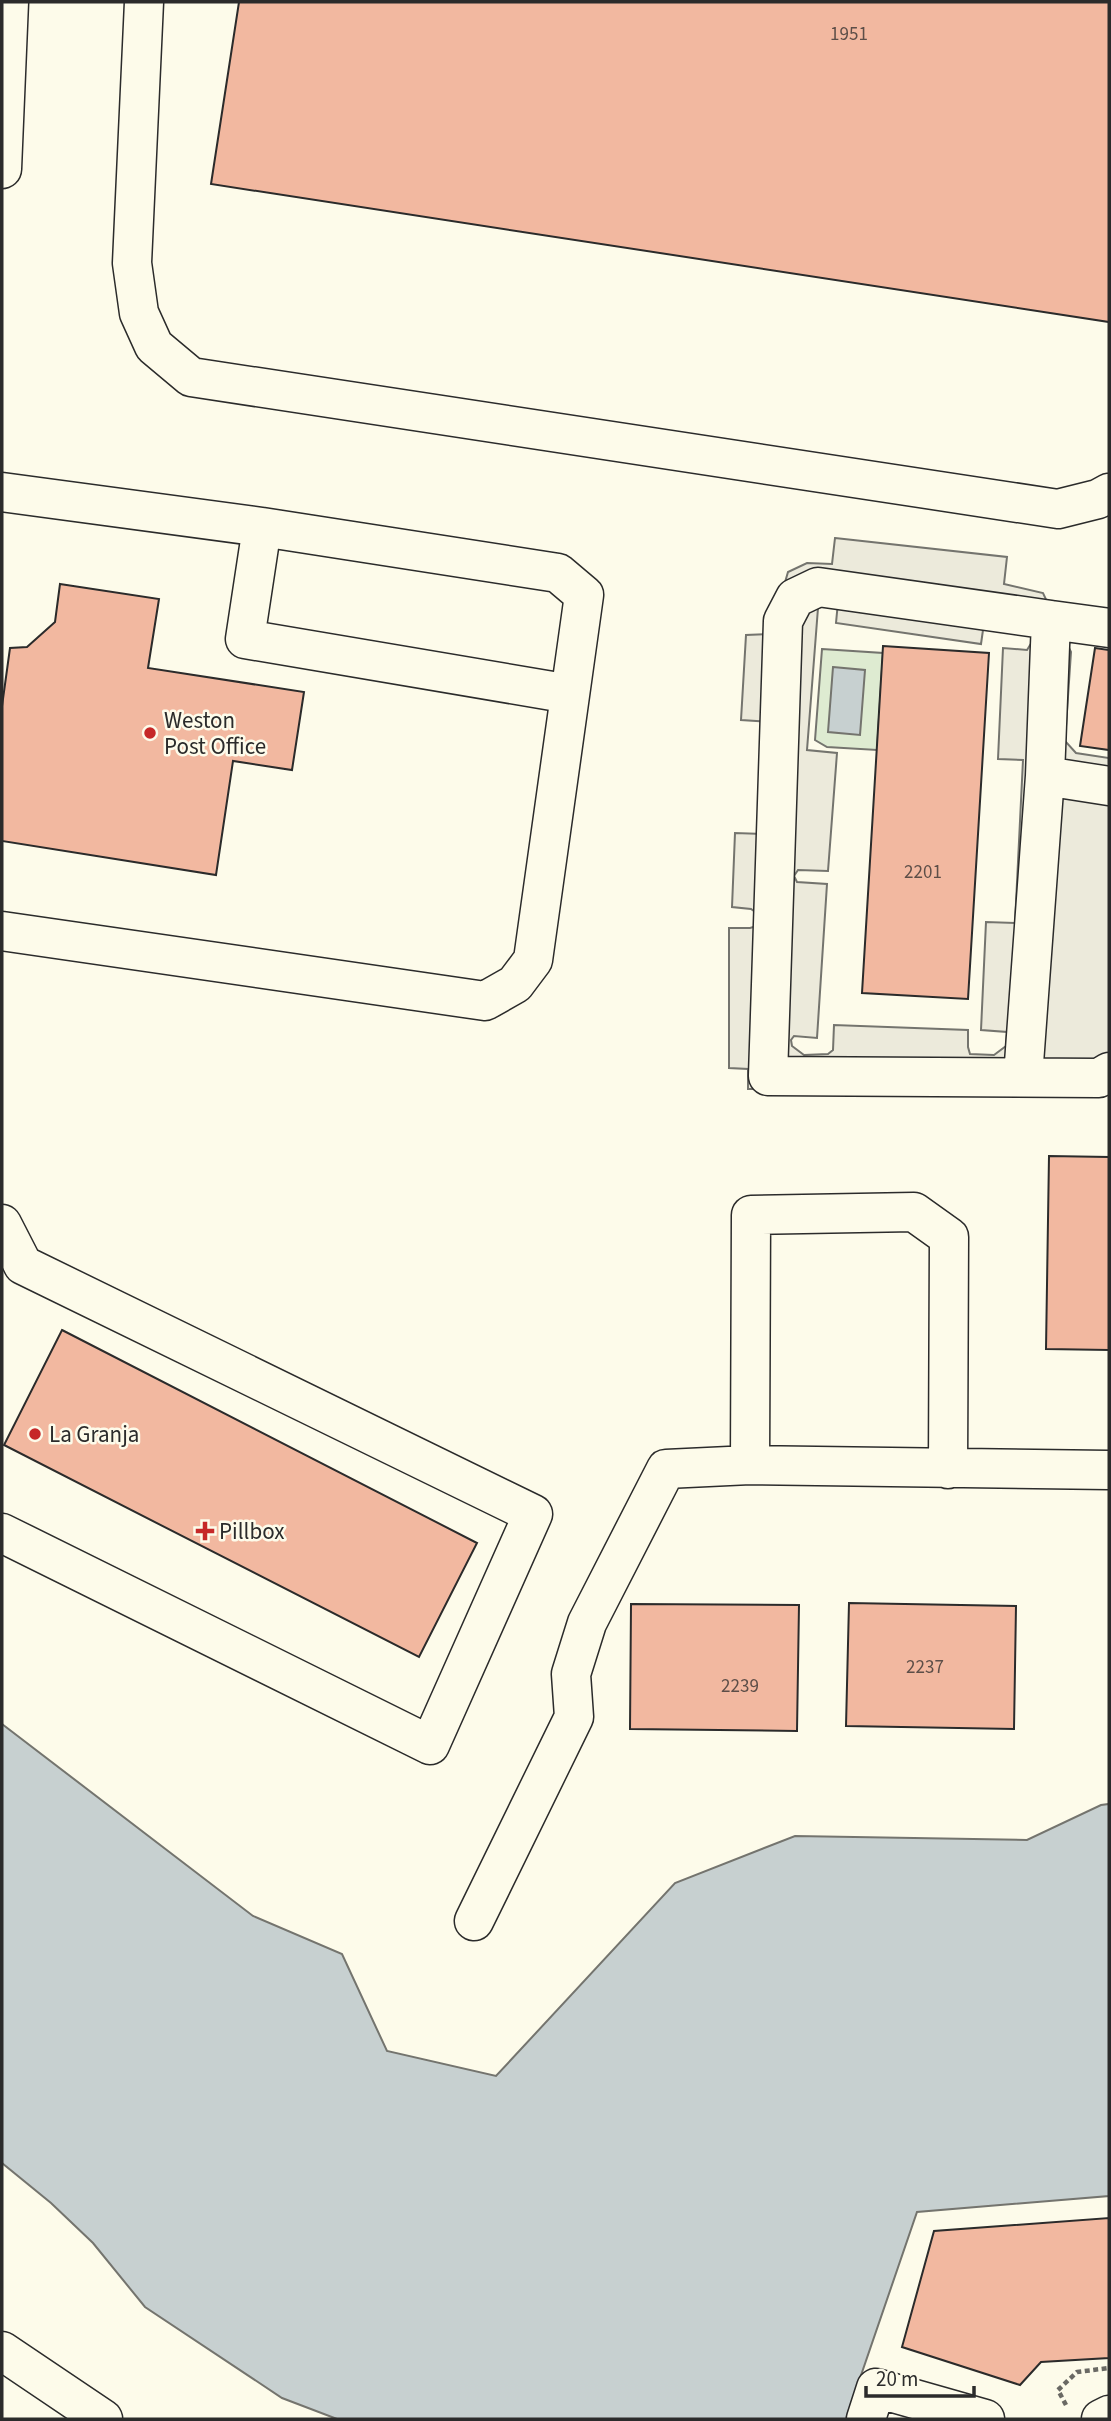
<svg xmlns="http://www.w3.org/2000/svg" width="1111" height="2421" font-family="'Source Sans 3',sans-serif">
<rect width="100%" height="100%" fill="#fdfbea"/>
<path fill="#deebd1" stroke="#74746e" stroke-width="2" d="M822 649 883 653 877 750 827 747 815 740Z"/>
<path fill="#eceadb" stroke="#74746e" stroke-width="2" fill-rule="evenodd" d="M835 538 1007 557 1004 584 1043 593 1071 652 1065 741 1076 753 1109 758V1088L1099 1091 748 1089V1069L729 1068V928H750L757 926 758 914 751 909 732 907 735 833 767 834 772 722 741 720 746 635 770 634 788 572 807 563 832 564ZM838 602 836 623 981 644 985 616 1032 628V642L1027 650 1003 648 998 759 1023 760 1015 923 986 922 981 1030 1007 1032 1006 1046 994 1055 970 1054 968 1047V1030L834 1025 833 1050 828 1054 804 1055 792 1046 791 1040 794 1036 817 1038 827 884 797 882 794 876 798 870 828 871 837 753 807 750 818 608Z"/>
<path fill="#c7d0d0" stroke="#74746e" stroke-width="2" d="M833 667 865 670 860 735 828 732Z
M2 1724 253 1916 342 1954 387 2051 496 2076 675 1883 795 1836 1027 1840 1101 1805 1109 1804V2196L917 2212 846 2419H337L282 2398 145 2307 93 2243 51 2203 2 2163Z"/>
<path fill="#f2b8a0" stroke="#2b2b2b" stroke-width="2" d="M239 2H1109V322L211 184Z
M60 584 159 599 148 668 304 692 292 770 233 761 216 875 2 841V706L10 648 27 647 55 622Z
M883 646 989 653 968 999 862 993Z
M1095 648 1109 650V750L1080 746Z
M1049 1156 1109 1157V1350L1046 1349Z
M62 1330 477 1543 419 1657 4 1445Z
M849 1603 1016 1606 1014 1729 846 1726Z
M631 1604 799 1605 797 1731 630 1729Z
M1109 2218V2358L1041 2362 1020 2385 902 2347 934 2231Z"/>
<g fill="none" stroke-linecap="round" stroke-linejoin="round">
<g stroke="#2b2b2b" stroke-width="41">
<path id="minor" d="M144 2 132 263 139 313 154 346 191 377 1058 509 1098 499 1109 493
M2 169 9 2
M2 492 262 527
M1051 620 1109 628
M1045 776 1109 786
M2 931 485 1001 515 984 533 960 584 595 558 573 262 527 245 639 570 694
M1023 1077 1045 776 1051 620 818 587 795 598 783 621 768 1076 1099 1078 1109 1072
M2 1224 23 1265 533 1514 430 1745 2 1533
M750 1465 751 1215 914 1212 949 1237 948 1469
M474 1921 574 1717 571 1674 587 1623 666 1469 750 1465 1109 1470
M866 2419 876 2388 985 2419
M1101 2419 1109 2415"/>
</g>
<g stroke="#2b2b2b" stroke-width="41">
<path id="major" d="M2 2351 103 2419"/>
</g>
<path stroke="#6a6964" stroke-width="4.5" stroke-dasharray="5 3.5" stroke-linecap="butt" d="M1066 2405 1058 2390 1077 2372 1109 2368"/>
<use href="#minor" stroke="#fdfbea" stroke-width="38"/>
<use href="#major" stroke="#fdfbea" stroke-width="38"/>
</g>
<g fill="#c62828" stroke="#fdfbea" stroke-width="2.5">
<circle cx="150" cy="733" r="7"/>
<circle cx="35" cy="1434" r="7"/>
<path d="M201.5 1520.5h7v7h7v7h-7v7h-7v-7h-7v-7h7z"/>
</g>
<g text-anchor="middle" stroke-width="5" stroke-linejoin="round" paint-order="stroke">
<g font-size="19" fill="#5d4e48">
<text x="849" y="40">1951</text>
<text x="923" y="878">2201</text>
<text x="925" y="1673">2237</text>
<text x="740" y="1692">2239</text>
</g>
<g font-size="23" fill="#2b2b2b" stroke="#fdfbea" text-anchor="start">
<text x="164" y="728">Weston<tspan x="164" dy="26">Post Office</tspan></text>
<text x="49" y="1442">La Granja</text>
<text x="219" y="1539">Pillbox</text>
</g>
</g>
<rect width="1111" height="2421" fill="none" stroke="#2b2b2b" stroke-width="7"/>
<path d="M866 2386v10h108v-10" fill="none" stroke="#2b2b2b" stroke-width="3.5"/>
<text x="876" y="2386" font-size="21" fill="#2b2b2b" stroke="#fdfbea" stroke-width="5" paint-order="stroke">20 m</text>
</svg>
